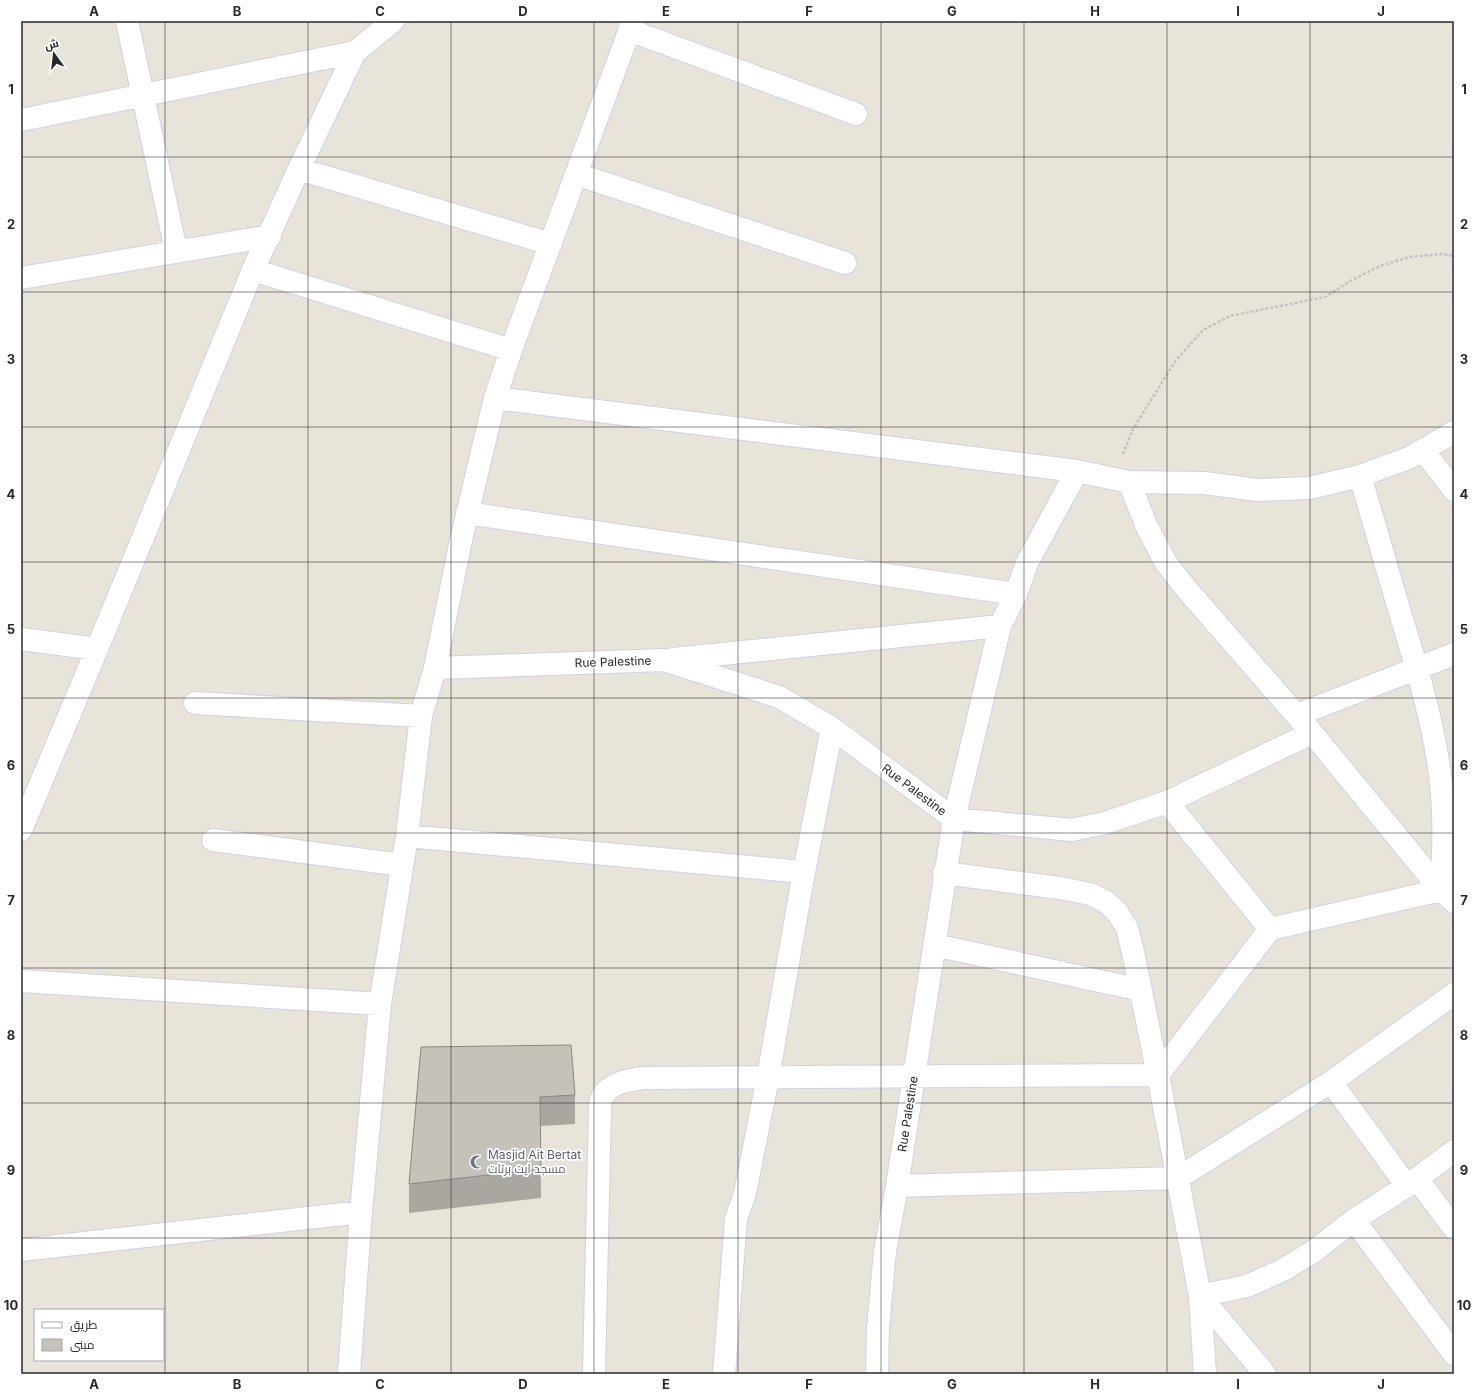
<svg xmlns="http://www.w3.org/2000/svg" width="1475" height="1395" font-family="Inter,Cairo,sans-serif">
<rect width="100%" height="100%" fill="#e9e4da"/>
<g fill="none" stroke-linecap="round" stroke-linejoin="round">
<g stroke="#d0d2e0" stroke-width="24">
<path id="minor" d="M127 21 176 251
M629 30 856 114
M21 120 355 52
M299 169 551 244
M576 174 845 263
M253 270 511 350
M21 278 270 236
M495 398 1077 471 1129 482 1205 483 1257 490 1309 488 1360 476 1409 458 1454 432
M1423 450 1454 490
M1077 471 1027 563 1016 594 1000 626 954 819 1072 830 1105 823 1167 802 1312 733
M1360 476C1374 522 1387 569 1401 616 1417 668 1433 721 1440 775 1445 814 1444 852 1441 890
M1129 482 1147 527 1166 563 1189 592 1312 733 1441 890 1454 902
M467 513 1016 594
M21 639 97 649
M673 659 1000 626
M435 668 664 660 779 697 832 728 954 819 897 1186 885 1251 878 1328 877 1374
M195 703 421 716
M1297 715 1454 654
M1167 802 1270 929
M21 830 97 649 253 270 299 169 355 52 393 21
M407 836 804 872
M213 840 402 865
M944 873 1060 888 1090 894 1105 901 1117 912 1127 928 1133 952 1158 1075 1200 1296 1205 1374
M935 945 1141 990
M21 981 380 1004
M1331 1082 1407 1186
M1417 1179 1454 1228
M897 1186 1178 1178 1331 1082 1454 994
M1354 1220 1454 1354
M21 1250 361 1212
M349 1374 361 1212 380 1004 407 836 421 716 435 668 461 540 495 398 511 350 633 21
M594 1374 600 1107C600 1104 600 1100 602 1097 609 1083 629 1080 643 1078L1158 1075 1270 929 1441 890
M724 1374 736 1219 745 1193 768 1077 804 872 832 728
M1265 1374 1200 1296 1247 1286 1283 1270 1314 1251 1354 1220 1407 1186 1454 1151"/>
</g>
<path stroke="#c3c3c3" stroke-width="2.5" stroke-dasharray="3 2" stroke-linecap="butt" d="M1123 454 1133 429 1176 360 1203 330 1230 316 1325 297 1352 280 1380 266 1409 257 1442 254 1454 256"/>
<use href="#minor" stroke="#fff" stroke-width="22"/>
</g>
<path fill="#a9a79f" d="M421 1047 575 1095V1124L540 1126 541 1198 409 1213V1184Z"/>
<path fill="#c5c2b9" stroke="#8a8882" d="M571 1045 575 1095 540 1097 541 1169 409 1184 421 1047Z"/>
<path fill="none" stroke="#282828" stroke-width="1" stroke-opacity="0.55" d="M165 21V1374M308 21V1374M451 21V1374M594 21V1374M738 21V1374M881 21V1374M1024 21V1374M1167 21V1374M1310 21V1374M21 157H1454M21 292H1454M21 427H1454M21 562H1454M21 698H1454M21 833H1454M21 968H1454M21 1103H1454M21 1238H1454"/>
<defs>
<g id="mosque-bare" transform="scale(1.08)"><path d="M3.5-4.9A6 6 0 1 0 3.5 4.9A5 5 0 1 1 3.5-4.9Z" fill="#6b7280" stroke="#fff" stroke-width="2.5" paint-order="stroke"/></g>
</defs>
<g fill-rule="evenodd">
<use href="#mosque-bare" x="477" y="1162"/>
</g>
<g text-anchor="middle" stroke-width="3.5" stroke-linejoin="round" paint-order="stroke">
<g font-size="12" fill="#282828" stroke="#fff">
<text transform="translate(613 662) rotate(-2)" y="4">Rue Palestine</text>
<text transform="translate(914 790) rotate(37)" y="4">Rue Palestine</text>
<text transform="translate(908 1114) rotate(-81)" y="4">Rue Palestine</text>
</g>
<g font-size="12" fill="#5b616d" stroke="#fff" text-anchor="start">
<text x="488" y="1159">Masjid Ait Bertat<tspan x="488" dy="14">مسجد ايت برتات</tspan></text>
</g>
</g>
<rect width="1475" height="1395" fill="none" stroke="#ffffff" stroke-width="44"/>
<rect x="34" y="1309" width="130" height="52" fill="#ffffff" stroke="#a9a9a9"/>
<rect x="42" y="1322" width="20" height="6" fill="#ffffff" stroke="#a9a9a9"/>
<text x="70" y="1329" font-size="12" fill="#282828">طريق</text>
<rect x="42" y="1339" width="20" height="12" fill="#c5c2b9" stroke="#a9a9a9"/>
<text x="70" y="1349" font-size="12" fill="#282828">مبنى</text>
<g transform="translate(54 54) rotate(345)" stroke="#ffffff" stroke-width="3" paint-order="stroke">
<path d="M0-3L7 15L0 10L-7 15Z" fill="#282828"/>
<text y="-6" font-size="11" font-weight="bold" text-anchor="middle" fill="#282828">ش</text>
</g>
<rect x="22" y="22" width="1431" height="1351" fill="none" stroke="#282828" stroke-width="1.5"/>
<g font-size="13" text-anchor="middle" font-weight="bold" fill="#282828">
<text x="94" y="16">A</text>
<text x="237" y="16">B</text>
<text x="380" y="16">C</text>
<text x="523" y="16">D</text>
<text x="666" y="16">E</text>
<text x="809" y="16">F</text>
<text x="952" y="16">G</text>
<text x="1095" y="16">H</text>
<text x="1238" y="16">I</text>
<text x="1381" y="16">J</text>
<text x="11" y="94">1</text>
<text x="1464" y="94">1</text>
<text x="11" y="229">2</text>
<text x="1464" y="229">2</text>
<text x="11" y="364">3</text>
<text x="1464" y="364">3</text>
<text x="11" y="499">4</text>
<text x="1464" y="499">4</text>
<text x="11" y="634">5</text>
<text x="1464" y="634">5</text>
<text x="11" y="770">6</text>
<text x="1464" y="770">6</text>
<text x="11" y="905">7</text>
<text x="1464" y="905">7</text>
<text x="11" y="1040">8</text>
<text x="1464" y="1040">8</text>
<text x="11" y="1175">9</text>
<text x="1464" y="1175">9</text>
<text x="11" y="1310">10</text>
<text x="1464" y="1310">10</text>
<text x="94" y="1389">A</text>
<text x="237" y="1389">B</text>
<text x="380" y="1389">C</text>
<text x="523" y="1389">D</text>
<text x="666" y="1389">E</text>
<text x="809" y="1389">F</text>
<text x="952" y="1389">G</text>
<text x="1095" y="1389">H</text>
<text x="1238" y="1389">I</text>
<text x="1381" y="1389">J</text>
</g>
</svg>
